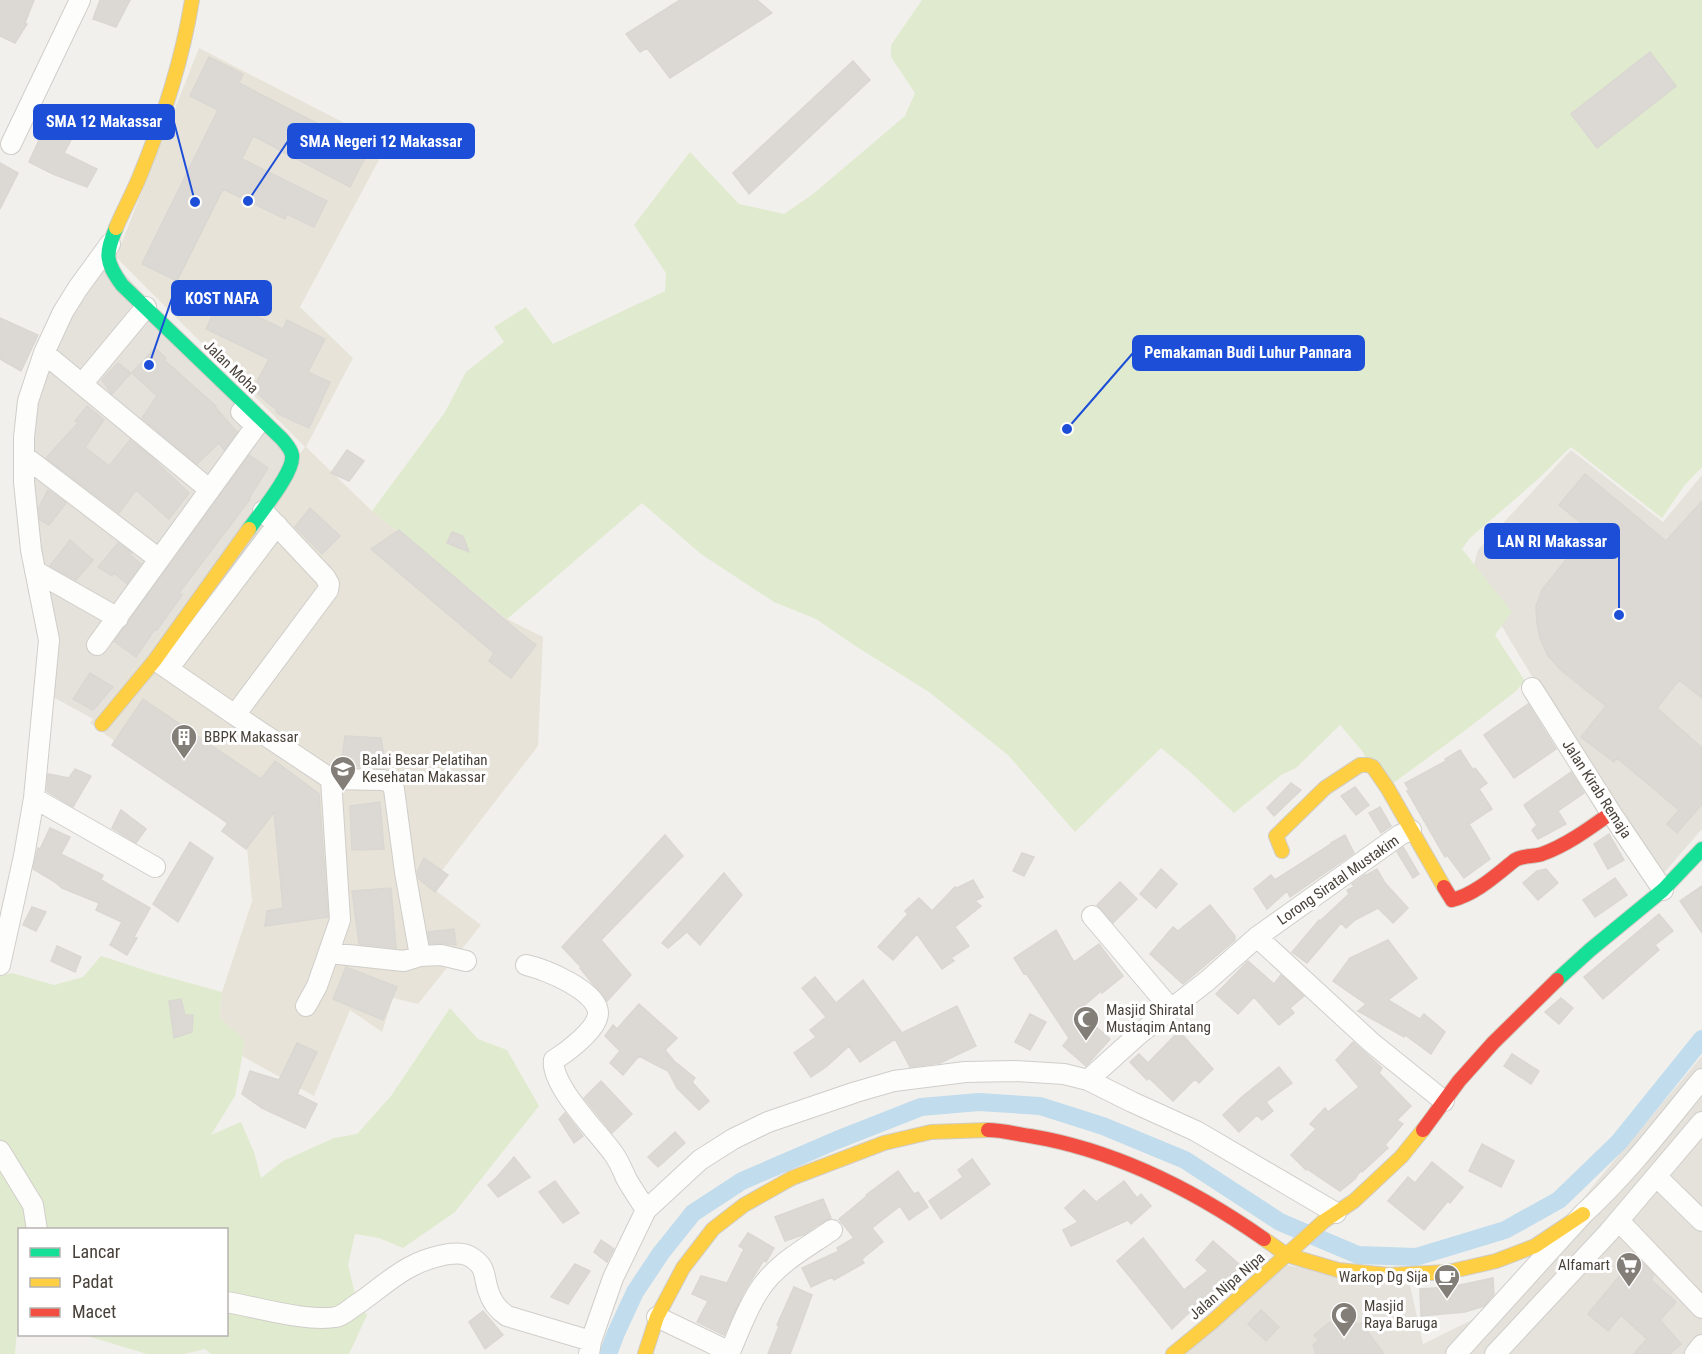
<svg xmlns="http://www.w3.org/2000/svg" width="1702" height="1354" font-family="'Roboto Condensed',sans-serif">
<rect width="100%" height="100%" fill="#f2f0ec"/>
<path fill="#e5e1db" d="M108 256 292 456 102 724 46 693 24 482 44 353Z
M1571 450 1663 522 1702 475V829L1661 876 1554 713 1471 575 1478 550Z
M1702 1056V1354H1185L1285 1265 1410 1285 1423 1344 1480 1316 1540 1252 1598 1180Z"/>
<path fill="#e8e3d8" d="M199 48 387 145 300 307 353 358 306 447 372 511 507 619 543 637 538 746 430 886 481 925 418 1004 393 998 382 1032 350 1010 314 1096 242 1056 244 1041 219 1017 222 992 252 901 246 838 90 723 305 447 116 257Z"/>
<path fill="#e0eace" d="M922 0H1702V467L1684 486 1662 518 1571 447 1536 481 1470 538 1462 549 1512 612 1495 635 1525 681 1515 692 1459 735 1381 792 1363 752 1340 725 1296 768 1281 775 1234 813 1188 770 1161 748 1075 832 1008 755 929 692 857 647 816 619 774 602 701 554 642 503 507 619 372 511 445 412 466 372 504 342 494 327 526 307 553 344 665 291 666 273 634 225 690 152 739 204 784 214 813 194 905 116 915 93 891 57V45Z
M101 956 157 974 222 992 219 1017 245 1041 235 1096 211 1135 241 1122 254 1152 261 1178 283 1161 334 1138 357 1134 391 1096 450 1008 478 1039 507 1050 539 1106 455 1212 403 1248 379 1238 355 1234 348 1265 356 1298 367 1315 349 1354H211L205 1349 184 1354H147L84 1335 226 1334V1230H20L19 1327 17 1330 15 1354H0V976L12 973 54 985 83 977Z"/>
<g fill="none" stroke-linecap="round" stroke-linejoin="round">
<path stroke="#c1dcec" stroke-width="18" d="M608 1354 616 1333 635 1292 661 1253 693 1213 742 1181 837 1140 921 1107 979 1102 1040 1106 1103 1126 1185 1160 1280 1222 1358 1255 1416 1257 1505 1230 1559 1200 1619 1142 1702 1039"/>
</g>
<path fill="#dcd9d5" stroke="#dad7d2" stroke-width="1.5" d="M0 0H34L25 23 27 24 15 43 0 36Z
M100 0H130L116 27 93 19Z
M680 0H757L772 13 670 78 647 48 640 52 626 34Z
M1650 52 1676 86 1597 148 1571 114Z
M209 57 243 74 239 83 369 150 350 187 253 136 242 159 327 201 314 227 287 214 285 219 223 189 177 281 142 264 218 110 190 96Z
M853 61 870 80 749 194 733 173Z
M45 127 71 140 64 153 97 169 87 187 53 174 29 162Z
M0 163 18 173 0 209Z
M220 299 283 329 287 320 325 339 308 372 330 382 309 428 278 414 276 411 277 410 270 405 253 389 269 359 206 329Z
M0 318 38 335 21 371 0 359Z
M155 348 166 358 164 360 216 406 215 407 237 432 224 450 219 443 197 464 142 418 157 396 132 373Z
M118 363 131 373 112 394 102 380Z
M87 406 104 420 85 447 109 466 130 440 148 454 189 493 169 519 136 490 119 513 46 458 78 423 75 421Z
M347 450 364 461 349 481 331 473Z
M249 455 268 468 249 498 250 499 179 593 182 595 157 630 155 629 136 657 114 641Z
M1585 474 1666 541 1702 501V698L1679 680 1657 708 1702 748V804L1677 833 1667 824 1679 810 1617 758 1614 762 1581 737 1606 706 1562 671 1548 656 1540 638 1537 624 1536 606 1542 590 1590 530 1559 505Z
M48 490 66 503 49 525 40 520 39 507Z
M310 508 340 536 322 554 295 527Z
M399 530 518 631 536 645 511 678 489 661 494 653 371 549Z
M452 532 463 536 469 552 447 543Z
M70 540 93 560 76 580 50 566Z
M118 543 132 553 130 555 141 564 127 584 114 573 112 576 98 567Z
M90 673 113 687 93 710 73 699Z
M143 699 261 779 275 761 319 794 328 917 265 926 267 911 283 908 274 812 246 849 222 831 228 823 112 745Z
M1528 704 1556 749 1514 778 1484 735Z
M345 736 381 738 386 766 341 767Z
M1460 750 1473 770 1475 768 1487 783 1479 789 1492 809 1469 824 1490 859 1464 878 1447 855 1445 857 1407 791 1409 790 1405 783 1446 761 1445 759Z
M75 769 91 776 73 807 47 791 48 774 69 778Z
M1571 772 1584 793 1558 811 1566 824 1538 839 1532 830 1537 825 1524 805Z
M1291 783 1301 790 1274 816 1267 808Z
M1355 787 1369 805 1356 815 1341 796Z
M380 802 384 849 352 850 350 806Z
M1380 807 1391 826 1381 833 1369 813Z
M121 810 146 829 136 843 112 828Z
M50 828 70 837 61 854 103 875 101 880 150 908 134 937 137 938 127 955 110 945 122 922 96 910 99 903 62 888 55 882 33 869 38 848 40 849Z
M1609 834 1624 860 1608 869 1594 844Z
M665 835 683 856 601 940 631 975 607 1001 580 968 581 967 562 947Z
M1345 835 1354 853 1290 897 1287 891 1267 909 1254 889 1271 875 1275 880 1331 844V843Z
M190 842 213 858 178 922 153 904Z
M1403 847 1419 874 1413 878 1397 852Z
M1022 853 1034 857 1024 876 1013 871Z
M424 858 448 875 435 892 419 879 417 872Z
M1161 869 1177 884 1156 908 1140 894Z
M1377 869 1385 883 1408 908 1393 923 1378 908 1355 920 1346 928 1341 923 1307 963 1292 952 1319 920 1320 921 1349 894 1347 890 1354 887 1352 884 1365 875V876Z
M1546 869 1558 883 1538 900 1523 883 1537 871Z
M724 873 742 895 700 945 687 932 668 948 662 943Z
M1615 878 1627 895 1595 917 1583 900Z
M973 880 983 897 975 901 981 906 955 927 969 946 951 958 954 961 942 969 917 934 893 960 878 947 908 914 905 911 919 898 932 911 955 887 957 888Z
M1120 882 1137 899 1113 923 1097 905Z
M1702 886V933L1680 901Z
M391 888 396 948 359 944 352 891Z
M1210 905 1235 936V940L1183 984 1150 954 1173 927 1178 931Z
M32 907 46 912 36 931 23 925Z
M1659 914 1673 931 1655 945 1659 950 1603 999 1584 977Z
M454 929 456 945 441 943 430 944 428 932Z
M1056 930 1074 962 1099 944 1123 976 1102 993 1101 991 1078 1011 1110 1039 1086 1066 1063 1046 1069 1038 1026 973 1024 974 1014 958Z
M1388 940 1417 978 1388 1000 1420 1019 1424 1014 1445 1032 1431 1054 1405 1035 1404 1037 1358 1011 1366 1004 1333 981 1350 958Z
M57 946 81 957 75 972 51 961Z
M1248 961 1274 984 1281 975 1304 996 1290 1008 1294 1013 1279 1025 1254 997 1238 1014 1216 994Z
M346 967 397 987 383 1020 333 999Z
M815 977 836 1003 863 980 902 1033 957 1006 976 1046 940 1063 910 1067 895 1039 860 1062 849 1046 826 1067 811 1077 794 1053 816 1037 810 1030 826 1017 802 988Z
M1561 998 1573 1008 1559 1024 1545 1012Z
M181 999 185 1015H193L192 1032 174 1038 169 1001Z
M639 1004 677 1038 665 1050 674 1061 695 1078 692 1082 709 1101 699 1110 677 1088 668 1071 639 1056 623 1075 610 1063 620 1051 605 1036 613 1025 617 1029Z
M1030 1014 1046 1022 1030 1050 1015 1042Z
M1179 1031 1213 1069 1199 1083 1195 1079 1173 1101 1149 1078 1147 1080 1130 1062 1139 1054 1148 1063Z
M1353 1042 1382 1068 1379 1073 1411 1106 1397 1120 1403 1124 1385 1145 1388 1148 1362 1172 1361 1170 1355 1179 1340 1191 1307 1169 1306 1170 1291 1155 1316 1129 1310 1124 1325 1108 1328 1112 1359 1087 1336 1060Z
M297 1043 317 1052 297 1094 317 1104 305 1128 262 1108 242 1094 250 1071 279 1080Z
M1512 1054 1539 1071 1531 1084 1504 1066Z
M1279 1067 1292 1083 1266 1102 1273 1111 1262 1120 1257 1115 1239 1132 1223 1115 1243 1096Z
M601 1081 632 1114 612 1133 584 1098Z
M565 1113 583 1136 574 1143 559 1119Z
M675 1132 685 1143 658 1167 648 1157Z
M1482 1144 1514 1161 1501 1187 1469 1171Z
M514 1157 530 1177 498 1197 488 1185 497 1177Z
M972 1159 990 1184 941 1219 929 1201 963 1177 958 1170Z
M1432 1162 1463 1187 1450 1203 1448 1201 1424 1230 1388 1201 1408 1177 1415 1183Z
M898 1171 914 1194 918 1192 928 1207 909 1220 900 1206 872 1228 883 1242 862 1259 864 1263 834 1280 832 1277 811 1287 802 1268 839 1251 837 1248 854 1238 839 1219 867 1196 866 1195Z
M555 1181 579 1213 563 1223 539 1192Z
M1124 1181 1137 1198 1141 1194 1151 1206 1131 1224 1128 1220 1071 1246 1063 1230 1078 1222 1065 1208 1084 1190 1096 1202Z
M823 1199 831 1218 816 1226 805 1234 785 1241 775 1217Z
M748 1233 774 1248 766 1262 764 1260 745 1290 724 1335 697 1322 708 1301 692 1294 701 1276 727 1283 744 1249 739 1246Z
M1143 1238 1184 1290 1208 1271 1196 1260 1213 1241 1240 1265 1216 1292 1218 1295 1202 1309 1198 1304 1172 1329 1117 1261Z
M601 1240 614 1249 607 1262 594 1252Z
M1636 1256 1654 1275 1651 1280 1676 1302 1660 1320 1681 1344 1670 1354H1634L1647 1339 1621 1315 1608 1331 1588 1314Z
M575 1264 590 1271 568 1304 551 1297Z
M1493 1278 1494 1294 1484 1306 1465 1312 1421 1316 1420 1289 1451 1287Z
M794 1287 812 1295 797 1336 790 1354H768L779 1326 777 1325Z
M1261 1310 1279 1327 1266 1341 1248 1324Z
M483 1311 503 1335 485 1349 469 1322Z
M1352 1318 1357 1325 1361 1323 1384 1354H1316L1313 1345 1319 1340 1314 1335 1330 1322 1335 1328 1345 1320 1346 1322Z"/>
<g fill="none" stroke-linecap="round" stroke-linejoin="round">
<g stroke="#d0ceca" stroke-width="22">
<path id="street" d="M11 144 80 0
M44 353 210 490
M82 384 146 307
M24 456 159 559
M263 511 325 577 329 584 328 590 235 715 331 779 383 780 391 783 394 789 405 872 420 956
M35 571 118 618
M97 645 256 426 241 412
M158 662 235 715
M168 669 277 525
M1532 688 1611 813 1663 890
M34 798 155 867
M1092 916 1171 1009
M1257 937 1372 1043 1444 1101
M329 953 404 961 420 956 441 955 466 961
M0 965 24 856 34 798 49 640 31 550 24 482V437L28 401 44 353 63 312 78 288 110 244
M526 965C545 969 598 991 598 1013 598 1029 567 1052 554 1060 550 1085 598 1132 613 1153 619 1161 622 1169 626 1178 632 1189 640 1200 646 1210
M306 1006 317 986 340 920 331 779
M1088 1080 1139 1034 1207 981 1257 937 1400 835 1411 830
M0 1151 33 1205 37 1230
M1657 1177 1702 1221
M1619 1221 1702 1308
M226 1302C258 1307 305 1322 336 1317 343 1316 352 1307 359 1303 375 1292 395 1274 412 1266 425 1259 455 1249 469 1256 487 1266 483 1274 488 1290 491 1300 498 1310 507 1316L591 1341
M657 1317 730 1352C739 1331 747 1308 760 1289 777 1263 808 1247 832 1230
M589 1354 591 1341 613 1278 646 1210 700 1160 733 1139 768 1122 856 1092 894 1081 965 1072 1015 1071 1064 1074 1088 1080 1132 1102 1196 1131 1336 1213
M1456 1354 1583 1214C1628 1173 1664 1125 1702 1079
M1495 1354 1608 1233 1702 1122
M1695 1354 1702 1345"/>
</g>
<g stroke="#d0ccc4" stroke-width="16">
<path id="fast" d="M116 228C105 255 105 261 122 285L282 439C286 444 291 449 292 455 295 472 259 514 249 529
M1557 980 1590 950 1663 890 1702 849"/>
</g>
<g stroke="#d0ccc4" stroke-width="16">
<path id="slow" d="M116 228C123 211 132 195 139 178 163 120 182 62 192 0
M102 724 155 660 249 529
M1282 851 1276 836 1325 788 1360 765H1368L1373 767 1388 789 1444 887
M1264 1239 1287 1255 1338 1270 1389 1275 1448 1272 1496 1261 1535 1246 1583 1214
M645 1354 657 1317 683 1268 713 1229 744 1205 792 1178 884 1143 931 1132 988 1130
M1173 1354 1212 1322 1324 1221 1354 1201 1401 1157 1423 1130"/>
</g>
<g stroke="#d0ccc4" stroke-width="16">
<path id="jam" d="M1444 887 1452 900C1476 894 1496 875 1515 860 1524 855 1533 857 1542 854 1567 845 1590 828 1611 813
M988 1130C1002 1130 1016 1134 1030 1136 1115 1150 1194 1190 1264 1239
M1423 1130 1459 1081 1493 1043 1557 980"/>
</g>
<use href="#street" stroke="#fdfdfc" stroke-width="20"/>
<use href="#fast" stroke="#16e098" stroke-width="14"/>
<use href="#slow" stroke="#ffcf43" stroke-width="14"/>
<use href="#jam" stroke="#f24e42" stroke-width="14"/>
</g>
<defs>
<g id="building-pin" transform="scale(1.35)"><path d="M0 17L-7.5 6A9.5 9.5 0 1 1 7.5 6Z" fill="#847e78" stroke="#fff"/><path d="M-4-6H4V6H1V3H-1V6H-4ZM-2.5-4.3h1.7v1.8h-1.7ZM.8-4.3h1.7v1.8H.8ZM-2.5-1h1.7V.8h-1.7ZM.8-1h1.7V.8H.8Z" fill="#fff"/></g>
<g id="university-pin" transform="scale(1.35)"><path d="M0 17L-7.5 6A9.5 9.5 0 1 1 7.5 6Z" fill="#847e78" stroke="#fff"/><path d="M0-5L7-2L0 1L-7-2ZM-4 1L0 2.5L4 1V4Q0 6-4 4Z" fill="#fff"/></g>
<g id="mosque-pin" transform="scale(1.35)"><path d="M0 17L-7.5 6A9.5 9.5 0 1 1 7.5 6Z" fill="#847e78" stroke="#fff"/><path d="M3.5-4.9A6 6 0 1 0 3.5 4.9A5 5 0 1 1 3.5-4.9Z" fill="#fff"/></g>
<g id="supermarket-pin" transform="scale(1.35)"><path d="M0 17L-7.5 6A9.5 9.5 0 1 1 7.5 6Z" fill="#847e78" stroke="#fff"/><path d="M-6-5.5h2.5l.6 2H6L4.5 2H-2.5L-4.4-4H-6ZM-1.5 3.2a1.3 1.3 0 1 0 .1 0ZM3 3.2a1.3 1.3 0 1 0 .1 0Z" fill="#fff"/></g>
<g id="cafe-pin" transform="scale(1.35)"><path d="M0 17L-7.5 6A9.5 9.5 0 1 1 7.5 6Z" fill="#847e78" stroke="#fff"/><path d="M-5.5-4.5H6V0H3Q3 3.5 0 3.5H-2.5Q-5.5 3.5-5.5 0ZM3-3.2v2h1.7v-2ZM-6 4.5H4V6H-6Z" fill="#fff"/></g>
</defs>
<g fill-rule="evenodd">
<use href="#building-pin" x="184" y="737"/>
<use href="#university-pin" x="343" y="769"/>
<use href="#mosque-pin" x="1086" y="1019"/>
<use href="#supermarket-pin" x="1629" y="1265"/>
<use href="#cafe-pin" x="1447" y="1277"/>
<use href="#mosque-pin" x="1344" y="1315"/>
</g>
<g text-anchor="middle" stroke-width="6" stroke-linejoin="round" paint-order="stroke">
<g font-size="15" fill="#484139" stroke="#fff">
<text transform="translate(231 367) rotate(44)" y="5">Jalan Moha</text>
<text transform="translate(1597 789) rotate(57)" y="5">Jalan Kirab Remaja</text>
<text transform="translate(1338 880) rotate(-35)" y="5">Lorong Siratal Mustakim</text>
<text transform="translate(1227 1286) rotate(-41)" y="5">Jalan Nipa Nipa</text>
</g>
<g font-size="15" fill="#484139" stroke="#fff" text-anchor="start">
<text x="204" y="742">BBPK Makassar</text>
<text x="362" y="765">Balai Besar Pelatihan<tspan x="362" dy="17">Kesehatan Makassar</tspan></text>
<text x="1106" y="1015">Masjid Shiratal<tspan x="1106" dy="17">Mustaqim Antang</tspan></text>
<text x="1610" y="1270" text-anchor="end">Alfamart</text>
<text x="1428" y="1282" text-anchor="end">Warkop Dg Sija</text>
<text x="1364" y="1311">Masjid<tspan x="1364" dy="17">Raya Baruga</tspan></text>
</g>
</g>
<path fill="none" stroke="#1d4ed8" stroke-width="2" d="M195 202L174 122M248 201L288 141M149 365L172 298M1067 429L1133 353M1619 615L1619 541"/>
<g fill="#1d4ed8" stroke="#fff" stroke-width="2">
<circle cx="195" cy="202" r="6"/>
<circle cx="248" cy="201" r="6"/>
<circle cx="149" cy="365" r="6"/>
<circle cx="1067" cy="429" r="6"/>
<circle cx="1619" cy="615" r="6"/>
</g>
<g fill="#1d4ed8" stroke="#1d4ed8" stroke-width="2">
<rect x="34" y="105" width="140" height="34" rx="6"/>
<rect x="288" y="124" width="186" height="34" rx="6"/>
<rect x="172" y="281" width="99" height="34" rx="6"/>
<rect x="1133" y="336" width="231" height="34" rx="6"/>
<rect x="1485" y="524" width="134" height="34" rx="6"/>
</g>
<g font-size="16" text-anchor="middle" font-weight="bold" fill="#fff">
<text x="104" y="127">SMA 12 Makassar</text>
<text x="381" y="147">SMA Negeri 12 Makassar</text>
<text x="222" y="304">KOST NAFA</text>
<text x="1248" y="358">Pemakaman Budi Luhur Pannara</text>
<text x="1552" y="547">LAN RI Makassar</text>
</g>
<rect x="18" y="1228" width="210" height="108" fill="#ffffff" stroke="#b6b3b0" stroke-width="1.5"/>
<rect x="30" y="1248" width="30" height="9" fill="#16e098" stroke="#b6b3b0" stroke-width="1.5"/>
<text x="72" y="1258" font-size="18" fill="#484139">Lancar</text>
<rect x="30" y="1278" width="30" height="9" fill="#ffcf43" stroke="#b6b3b0" stroke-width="1.5"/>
<text x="72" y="1288" font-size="18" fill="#484139">Padat</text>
<rect x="30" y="1308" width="30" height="9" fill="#f24e42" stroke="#b6b3b0" stroke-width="1.5"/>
<text x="72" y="1318" font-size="18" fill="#484139">Macet</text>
</svg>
